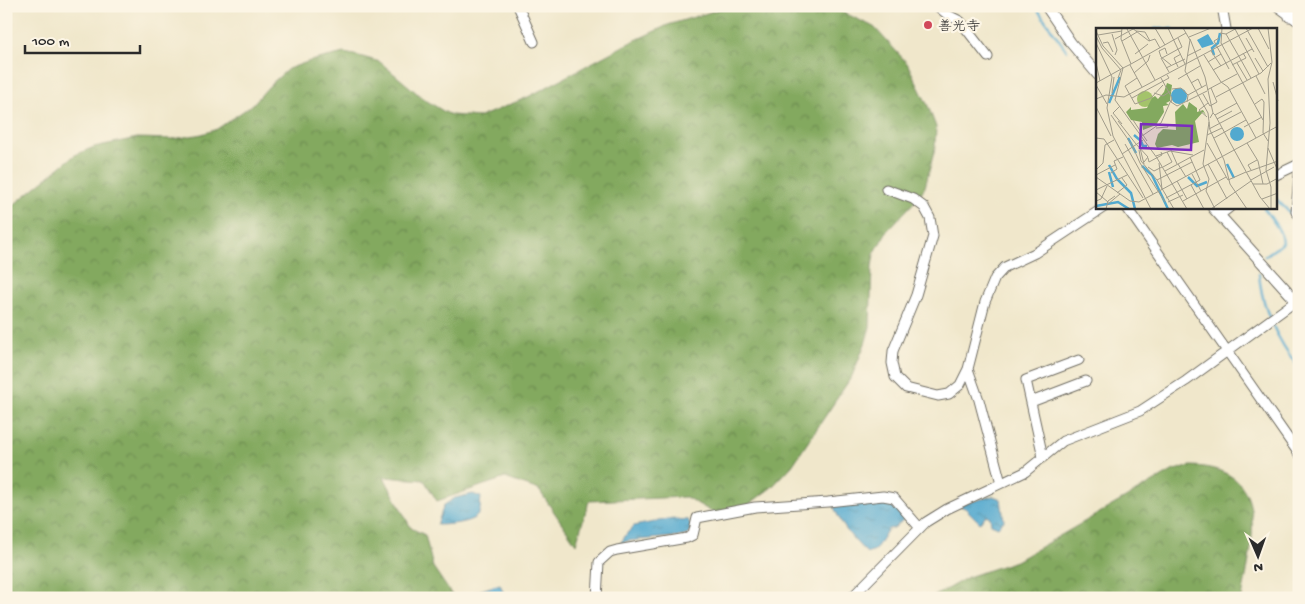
<svg xmlns="http://www.w3.org/2000/svg" width="1305" height="604" font-family="'Gochi Hand','Klee One',sans-serif">
<defs>
<pattern id="forest-crowns" width="20" height="18" patternUnits="userSpaceOnUse" patternTransform="scale(1.25)"><rect width="20" height="18" fill="#83a95f"/><path d="M2 6a3 3 0 1 1 6 0M12 15a3 3 0 1 1 6 0" fill="none" stroke="#6b8a4f"/></pattern>
<pattern id="water-ripples" width="26" height="14" patternUnits="userSpaceOnUse" patternTransform="scale(1.25)"><rect width="26" height="14" fill="#52a9cf"/><path d="M2 4q2-2 4 0t4 0M15 11q2-2 4 0t4 0" fill="none" stroke="#448aa8"/></pattern>
</defs>
<rect width="100%" height="100%" fill="#fcf5e5"/>
<filter id="ink" filterUnits="userSpaceOnUse"><feTurbulence type="fractalNoise" baseFrequency=".02" numOctaves="2"/><feDisplacementMap in="SourceGraphic" scale="10" xChannelSelector="R" yChannelSelector="G"/><feConvolveMatrix kernelMatrix="1 2 1 2 8 2 1 2 1" color-interpolation-filters="sRGB"/></filter>
<filter id="wash" filterUnits="userSpaceOnUse"><feTurbulence type="fractalNoise" baseFrequency=".0096" numOctaves="4" result="noise"/><feDisplacementMap in="SourceGraphic" scale="20" xChannelSelector="R" yChannelSelector="G"/><feGaussianBlur stdDeviation="1.12" result="paint"/><feColorMatrix in="noise" values="0 0 0 0 0 0 0 0 0 0 0 0 0 0 0 0 0 1.4 0 .05"/><feComposite in="paint" operator="in"/></filter>
<g filter="url(#wash)">
<rect width="100%" height="100%" fill="#f0e7cb"/>
<path fill="url(#forest-crowns)" stroke="#576a45" d="M730 6H830L874 27 907 63 928 106 936 127 935 148 925 187 918 198 887 231 874 254 872 267 870 327 866 341 852 376 792 466 772 487 747 506 724 519 686 497 589 501 576 544 539 490 505 478 437 501 424 480 384 477 411 528 425 535 433 567 454 598H6V211L75 155 94 147 137 138 173 139 202 134 217 129 252 105 271 84 288 69 310 61 344 53 359 56 380 62 424 99 443 111 451 115 480 117 528 97 625 45 668 25Z
M1191 466C1274 468 1252 542 1242 598H931L968 577 1016 561 1174 470Z"/>
<path fill="url(#water-ripples)" stroke="#3e6a7d" d="M473 494 481 497C480 502 481 509 479 513 475 523 447 525 437 525L444 505 455 498Z
M993 496 1001 499 1004 521 998 527 991 524 990 517 986 515 980 523 965 508 960 506 966 503Z
M890 498 905 518 894 528 888 529 875 550 867 553C851 538 840 524 833 504Z
M669 519 688 520 691 525 689 534 684 536 627 541 620 544 628 532 634 526Z
M500 584 504 594 503 598H468L475 592Z"/>
<g fill="none" stroke-linecap="round" stroke-linejoin="round">
<path stroke="#52a9cf" stroke-width="2.5" d="M1035 6 1067 51
M1155 29H1173
M1097 61 1098 62
M1276 199 1299 222
M1264 208C1270 218 1282 230 1283 243L1265 256
M1259 274C1262 309 1277 340 1299 368"/>
</g>
</g>
<g filter="url(#ink)">
<g fill="none" stroke-linecap="round" stroke-linejoin="round">
<g stroke="#706d63" stroke-width="11">
<path id="minor" d="M518 6 534 42
M937 6 948 15 960 21 988 57
M1222 6 1226 29
M1277 6 1299 22
M1289 17 1295 6
M1299 174 1296 212 1299 215
M1276 175 1299 164
M886 189 913 199 924 207 930 218 933 236 916 295 893 351 892 363 895 377 906 388 938 396 949 394 960 385 968 369 985 302 995 278 1005 267 1035 253 1103 208
M1127 208 1299 454
M1220 215 1229 208
M968 369 979 400 1001 483
M1031 402 1086 381
M1043 457 1026 380 1079 360
M597 598 599 562 610 552 617 550 687 538 693 535 697 518 755 507 828 502 883 496 894 498 920 528
M851 598 926 522 947 509 1025 472 1063 441 1140 411 1186 381 1296 301"/>
</g>
<g stroke="#706d63" stroke-width="12">
<path id="major" d="M1046 6 1071 43 1098 75
M1213 208 1299 304"/>
</g>
<use href="#minor" stroke="#fff" stroke-width="9"/>
<use href="#major" stroke="#fff" stroke-width="10"/>
</g>
</g>
<circle fill="#d1495b" stroke="#fcf5e5" stroke-width="2" cx="928" cy="25" r="5"/>
<g text-anchor="middle" stroke-width="4.5" stroke-linejoin="round" paint-order="stroke">
<g font-size="14" fill="#2b2b2b" stroke="#fcf5e5" text-anchor="start">
<text x="938" y="30">善光寺</text>
</g>
</g>
<g transform="translate(1096 28)">
<rect width="181" height="181" fill="#f0e7cb"/>
<path d="M41 71a8 8 0 1 1 16 0a8 8 0 1 1-16 0Z" fill="#a4c36b"/>
<path d="M71 55 76 57 74 73 70 75 73 77 67 78 68 84 60 97 47 102 46 94 35 92 30 84 35 79V82L51 80 56 70 59 68 62 71 68 64ZM93 74 101 80V84L107 82 110 87 107 84 99 93 103 114 82 119 76 117 61 120 59 116 62 106 67 101 80 102 79 84 87 76 91 81Z" fill="#83a95f"/>
<path d="M112 6 118 16 106 20 101 12ZM75 68a8 8 0 1 1 16 0a8 8 0 1 1-16 0ZM134 106a7 7 0 1 1 14 0a7 7 0 1 1-14 0Z" fill="#52a9cf"/>
<path fill="none" stroke="#52a9cf" stroke-width="2.5" d="M118 27 116 20 122 15 124 5M13 75 24 49M38 107 45 113 47 118H51M32 110 40 125M131 136 138 150M13 137 21 151 35 165 39 181M46 138 56 147 72 181M13 144 17 159M92 149 101 158 111 154M0 178 22 174 33 181"/>
<path fill="none" stroke="#a19c8b" stroke-width="1" d="M26 0 25 11 35 36 27 40 19 72 61 130 91 181M36 0 53 13 59 11 64 20M59 0 69 17M72 0 89 36M87 0 94 12 89 43 112 85 114 102 128 132 134 156 151 181M126 0 125 15 167 92M150 0 172 39M162 0 173 21M172 0 176 34 172 51 174 95 170 142 175 159V181M31 1 59 52M139 1 163 46M0 3 7 18 27 40 0 55M40 3 49 4 54 13M124 5 130 6 141 0M16 6 21 22 19 27M130 6 145 32M2 7 26 3M0 8 6 20 25 42 22 50M93 9 115 0M123 10 118 13 133 41M150 10 158 24M19 11 37 1M94 11 109 49 117 85M26 13 41 4M0 15 16 49 11 80 17 108 55 181M7 15 12 14 17 24M115 23 125 38M39 26 52 16M71 26 69 20 63 23 65 29 75 37M108 27 125 54M91 28 105 21M65 30 73 44M66 30 86 19 82 10M159 30 167 43M145 32 155 50M112 34 125 26M0 35 4 53M141 35 151 52M35 36 90 5M34 37 46 59M136 37 150 30 147 25M82 39 78 30 85 26M70 40 89 31M117 42 156 21M38 45 52 33 54 27M160 48 169 66M41 50 29 58 39 76 55 70 67 57M82 51 104 38M125 54 132 59 160 110M177 54 182 73M95 55 102 51 106 60M0 57 11 76M76 61 85 60 92 67M111 62 141 46M16 65 18 49M58 65 67 68 75 63M107 66 114 78 121 74 115 60M120 69 165 45 175 35M36 70 73 50 71 47M0 71 10 67 28 69 157 0M76 72 75 74 81 78 111 63M91 74 92 67 110 57M159 76 166 71 168 74 167 105 172 113M24 78 17 85 26 96M0 79 15 108M15 87 36 117 44 135 69 174M119 87 141 75M111 89 103 82 112 75M114 90 117 85 119 87 164 169 174 181M121 91 136 83M37 92 51 113M22 93 40 116M113 94 107 136 113 151 110 163 119 181M148 99 166 89M60 100 72 99 71 96M113 101 145 84M111 107 126 100M46 108 65 95 76 70 65 50M0 110 8 111 47 170M118 110 150 92M111 115 132 152 150 144M151 115 162 133 167 156M29 116 57 166M40 116 52 129 48 134M44 120 48 136M74 120 81 136M172 120 182 143M43 122 45 133 61 152 78 181M26 126 47 112M60 128 74 123 97 127M52 130 53 134 66 127 65 124M63 135 66 161M82 136 90 149M112 136 131 171M52 139 58 143 66 139M67 139 76 134 71 124M0 142 7 135 9 117 18 112M155 142 152 137 161 132M69 143 108 122M151 144 182 133M15 145 21 141 18 133 27 129M96 146 105 163M0 147 19 137M0 149 34 173 43 174 182 98M61 152 96 134M155 152 178 139M81 153 91 171M157 156H171L182 150M95 157 108 181M0 162 31 147M0 164 12 174M21 165 31 157 26 150M70 170 104 152 94 129M166 171 182 165M0 173 5 171 11 158M87 173 130 149M72 174 87 167M12 176 24 166M10 181 12 173 19 168M115 181 155 153"/>
<path fill="#7b2cbf" fill-opacity="0.15" stroke="#7b2cbf" stroke-width="2.5" d="M45 96 96 98 95 122 44 120Z"/>
<rect width="181" height="181" fill="none" stroke="#2b2b2b" stroke-width="2.5"/>
</g>
<rect width="1305" height="604" fill="none" stroke="#fcf5e5" stroke-width="25"/>
<g transform="translate(1258 556) rotate(178)" stroke="#fcf5e5" stroke-width="4" paint-order="stroke">
<path d="M0-4L9 19L0 12L-9 19Z" fill="#2b2b2b"/>
<text y="-8" font-size="14" font-weight="bold" text-anchor="middle" fill="#2b2b2b">N</text>
</g>
<path d="M25 45v8h115v-8" fill="none" stroke="#2b2b2b" stroke-width="2.5"/>
<text x="32" y="45" font-size="15" fill="#2b2b2b" stroke="#fcf5e5" stroke-width="4" paint-order="stroke">100 m</text>
</svg>
